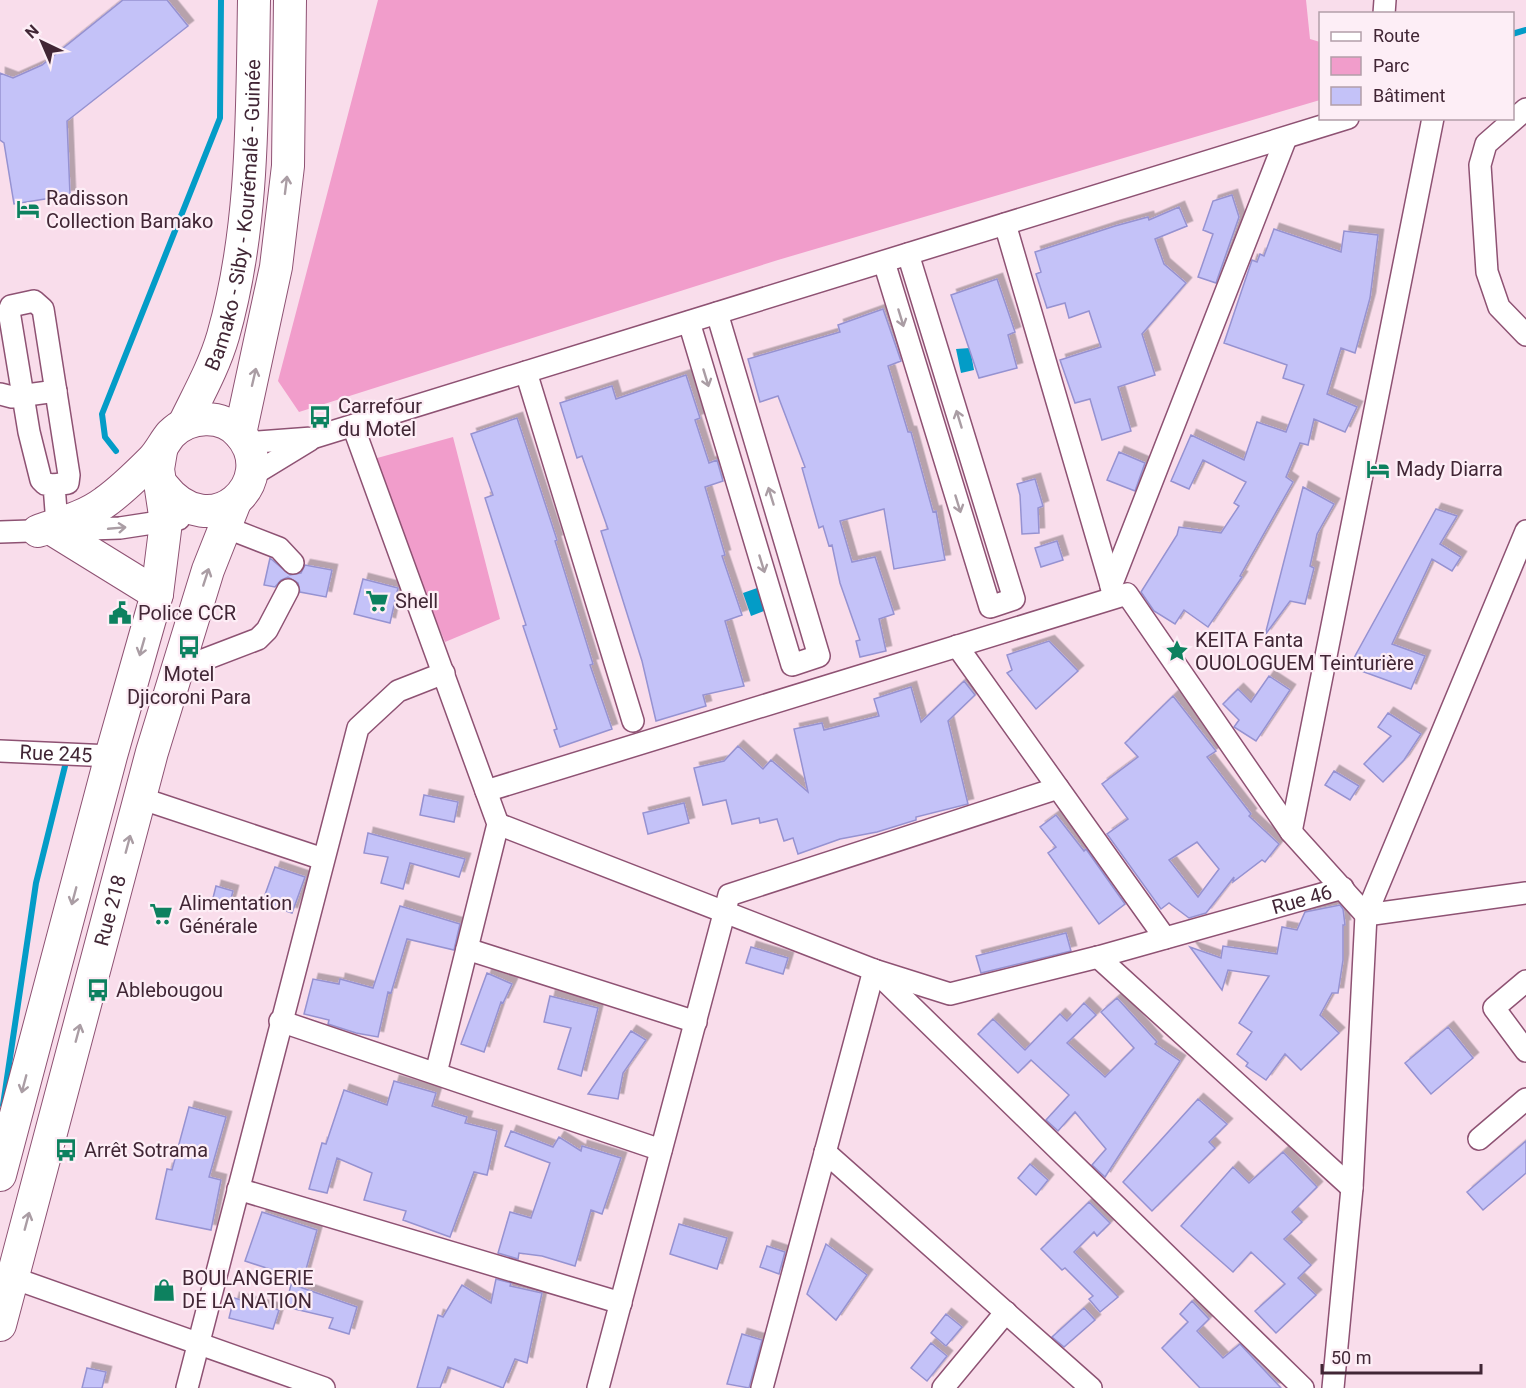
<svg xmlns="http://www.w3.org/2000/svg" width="1526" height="1388" font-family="Roboto,sans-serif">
<defs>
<filter id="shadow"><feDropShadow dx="5.5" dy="-5.5" stdDeviation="0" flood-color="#0004"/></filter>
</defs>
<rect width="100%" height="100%" fill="#f9ddeb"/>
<path fill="#f19dcb" d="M378 0H1306L1310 39 1320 42V100L778 260 299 412 278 381Z
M453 437 500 619 445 642 370 460Z"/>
<path fill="#039cc7" d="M970 348 974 370 961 373 956 349Z
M760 587 769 609 751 616 743 593Z"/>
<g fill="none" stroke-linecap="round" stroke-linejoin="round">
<path stroke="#039cc7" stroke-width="6" d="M1512 34 1526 30
M116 451 105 437 102 414 220 118 221 0
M3 1105 36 883 65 766"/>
</g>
<path fill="#c4c2f8" stroke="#9692d1" stroke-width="1.5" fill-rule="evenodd" filter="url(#shadow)" d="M123 0H167L188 26 67 121 70 195 14 204 4 143 0 140V73L13 78 42 65Z
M1232 195 1239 217 1216 283 1198 277 1213 234 1203 230 1213 201Z
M1179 207 1187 226 1155 239 1164 264 1186 283 1142 334 1155 375 1118 387 1131 431 1102 440 1090 399 1075 403 1060 360 1101 347 1089 311 1069 318 1065 303 1047 308 1036 274 1041 272 1035 252 1115 226 1148 217 1149 220Z
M1274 229 1341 252 1344 231 1378 235 1370 298 1355 353 1341 348 1327 394 1357 407 1345 432 1314 419 1308 445 1300 443 1286 477 1293 482 1240 576 1242 577 1208 627 1184 610 1175 624 1154 611 1141 592 1177 535 1179 527 1221 533 1239 506 1234 503 1246 482 1203 460 1189 489 1171 481 1191 435 1244 460 1257 422 1286 432 1304 385 1283 378 1287 365 1224 343 1252 260 1257 262 1260 254 1264 256Z
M997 279 1015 332 1008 335 1017 368 979 378 951 295Z
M883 309 901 361 888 366 908 432H911L933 512 936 511 945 560 894 569 884 509 840 521 852 562 875 557 894 614 879 619 886 651 860 657 856 641 860 640 840 583 832 545 829 546 823 526 819 528 802 468 805 467 778 396 760 402 748 359 840 332 838 325Z
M686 375 700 418 695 420 709 463 717 460 723 481 705 487 725 555 722 556 742 615 725 621 744 686 703 695 706 706 656 721 642 661 601 531 608 529 582 456 577 458 560 403 612 386 616 399Z
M517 418 557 540 555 541 593 664 590 665 612 729 560 747 554 730 557 729 523 626 526 625 485 498 493 495 471 434Z
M1119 452 1145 463 1135 491 1107 480Z
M1035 479 1043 506 1038 508 1039 533 1022 534 1020 495 1017 484Z
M1303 487 1334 504 1317 534 1310 566 1314 568 1305 604 1290 601 1265 635Z
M1436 509 1457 516 1440 544 1461 557 1452 571 1432 559 1392 644 1425 656 1411 689 1353 668 1355 656Z
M1057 541 1063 560 1041 567 1035 548Z
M270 558 290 575 301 573 305 565 332 570 326 597 300 592 298 583 288 577 281 580 275 587 264 585Z
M363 579 398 588 390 623 354 614Z
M1049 641 1078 671 1036 709 1007 673 1012 670 1007 655Z
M1269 676 1290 690 1256 741 1234 727 1239 720 1223 704 1238 689 1251 702Z
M964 681 975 695 948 721 968 804 916 817V820L877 832 840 839 798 854 793 838 784 841 777 819 760 823 759 818 732 824 726 800 703 805 694 768 724 761 738 746 763 769 771 760 808 792 794 729 822 723 824 730 879 716 874 699 911 687 921 722Z
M1173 696 1216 751 1207 757 1251 814 1249 816 1279 844 1265 862 1262 860 1233 882 1234 877 1206 913 1189 918 1169 903 1161 909 1107 834 1128 819 1102 784 1138 757 1125 743ZM1197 842 1219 869 1198 897 1169 860Z
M1388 713 1421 734 1404 760 1383 782 1364 764 1391 736 1378 727Z
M1334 771 1359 786 1350 800 1325 785Z
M424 795 458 802 454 822 420 815Z
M684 803 689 823 648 834 643 813Z
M1056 815 1084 851 1086 849 1125 904 1099 924 1048 853 1056 847 1040 827Z
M368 833 465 859 459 877 410 863 403 889 381 883 388 857 364 853Z
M275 867 305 877 292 913 262 903Z
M216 886 233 891 228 910 211 906Z
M1340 905 1343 909 1345 925H1343V960L1338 993H1332L1320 1015 1339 1033 1301 1070 1285 1054 1266 1080 1246 1066 1248 1063 1237 1054 1252 1032 1239 1023 1269 976 1228 970 1222 990 1190 947 1221 958 1223 946 1277 954 1282 927 1297 930 1305 912Z
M400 906 460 924 454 950 407 939 391 993 388 992 378 1037 356 1033 328 1024 329 1020 304 1014 313 979 339 984 340 979 373 988Z
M1066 933 1071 951 981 973 976 956Z
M751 947 788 958 783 974 746 963Z
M487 973 512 984 503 1003 501 1002 484 1052 461 1044Z
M550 996 598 1008 581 1076 558 1069 571 1028 544 1022Z
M1117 998 1157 1042 1155 1044 1180 1061 1105 1177 1092 1165 1106 1149 1075 1112 1058 1131 1046 1120 1069 1095 1031 1060 1018 1073 978 1034 993 1019 1025 1050 1060 1014 1067 1021 1084 1003 1096 1015 1067 1043 1105 1077 1134 1048 1101 1012Z
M1448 1027 1473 1058 1431 1094 1405 1063Z
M631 1031 646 1040 623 1073 618 1099 588 1094Z
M394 1081 436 1093 432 1106 467 1117 465 1123 497 1131 487 1175 474 1172 450 1237 403 1220 406 1211 364 1200 372 1173 337 1158 327 1193 309 1189 322 1143 326 1144 344 1090 387 1105Z
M1198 1099 1227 1124 1209 1142 1215 1148 1152 1211 1123 1182Z
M189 1107 226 1117 209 1177 221 1180 211 1230 156 1219 167 1169 172 1170Z
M511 1131 553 1147 559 1137 581 1151 582 1146 621 1158 602 1214 591 1210 575 1266 542 1256 519 1253 518 1259 498 1253 510 1212 531 1218 550 1163 505 1146Z
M1526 1141V1173L1483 1210 1467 1192Z
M1283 1152 1317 1187 1292 1212 1302 1222 1284 1239 1311 1265 1298 1278 1316 1295 1276 1333 1255 1311 1285 1284 1251 1252 1233 1272 1181 1226 1233 1167 1249 1183Z
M1030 1164 1048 1180 1036 1195 1018 1178Z
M1089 1202 1110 1223 1097 1236 1094 1232 1074 1252 1118 1297 1100 1312 1089 1299 1093 1296 1065 1268 1062 1270 1041 1249Z
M262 1212 317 1230 303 1280 245 1261Z
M679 1224 727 1238 717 1269 670 1254Z
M826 1244 867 1275 836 1320 807 1294Z
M767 1246 785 1252 779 1274 760 1267Z
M496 1279 511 1283 510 1286 542 1293 527 1363 515 1359 503 1388 448 1367 440 1388H417L438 1315 443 1317 462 1285 491 1303Z
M291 1284 357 1307 349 1334 329 1328 333 1318 286 1307Z
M234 1298 279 1310 273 1329 229 1318Z
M1192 1301 1209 1319 1197 1331 1223 1358 1240 1344 1281 1388H1200L1162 1348 1188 1322 1180 1314Z
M1084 1308 1095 1320 1064 1347 1052 1337Z
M946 1314 962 1327 946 1346 931 1333Z
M742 1334 762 1340 749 1388 727 1384Z
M931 1343 947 1356 927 1381 911 1368Z
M87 1368 106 1372 102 1388H82Z"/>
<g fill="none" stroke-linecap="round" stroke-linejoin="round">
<g stroke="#8e5273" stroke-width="24">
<g id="minor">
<path d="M1384 14 1385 0"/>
<path d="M1526 109 1486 144 1480 165 1487 272 1499 307 1526 335"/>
<path d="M1005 224 1112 589"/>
<path d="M884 262 990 607 1014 599 908 254"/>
<path d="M689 322 792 665 819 656 717 313"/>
<path d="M526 372 633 721"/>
<path d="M0 394 12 397 56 391"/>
<path d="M353 426 498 824 436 1073"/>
<path d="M245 443 312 438 1348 118"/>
<path d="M251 476 310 440"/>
<path d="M54 485 68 483 69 475 43 309 34 301 11 306 9 311 29 432 41 480 45 484 54 485 57 524"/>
<path d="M225 527 279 548 293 563"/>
<path d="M0 532 120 528 179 519"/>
<path d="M1111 586 1286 138"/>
<path d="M957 646 1165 938"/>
<path d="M177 670 258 639 267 630 288 590"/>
<path id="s1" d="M0 751 111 756"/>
<path d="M486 791 1127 594 1291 832 1366 915"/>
<path d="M140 798 323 859"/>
<path d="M498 824 874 970 1303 1388"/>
<path d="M1291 832 1433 118"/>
<path d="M1366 915 1526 893"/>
<path d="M467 949 696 1022"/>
<path d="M1098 957 1352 1188"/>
<path id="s2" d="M877 971 950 994 1098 957 1343 888"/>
<path d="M1526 981 1494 1008 1526 1051"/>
<path d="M280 1021 661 1150"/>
<path d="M1479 1139 1526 1099"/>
<path d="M825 1152 1091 1388"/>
<path d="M238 1189 621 1303"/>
<path d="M2 1274 324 1388"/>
<path d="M187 1388 358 728 398 691 444 673"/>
<path d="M598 1388 729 895 1058 788"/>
<path d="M762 1388 874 970"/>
<path d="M943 1388 1006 1312"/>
<path d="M1333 1388 1352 1188 1366 915 1526 531"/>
</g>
</g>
<g stroke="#8e5273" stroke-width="34">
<g id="highway">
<path id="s3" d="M184 424C198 395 214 367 223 336 254 228 252 111 254 0"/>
<path d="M240 434 276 267 288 166 290 0"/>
<path d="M38 531C61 523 85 517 105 502 122 490 137 475 152 460 160 452 164 442 171 434 189 416 222 413 240 434 281 481 211 548 163 486"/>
<path d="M55 531 157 594"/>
<path d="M0 1175 111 756 157 594 166 522 158 469 161 451"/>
<path id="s4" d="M0 1325 152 752 208 570 235 502"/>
</g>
</g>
<use href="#minor" stroke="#fff" stroke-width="21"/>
<use href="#highway" stroke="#fff" stroke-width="32"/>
</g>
<defs><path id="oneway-shaft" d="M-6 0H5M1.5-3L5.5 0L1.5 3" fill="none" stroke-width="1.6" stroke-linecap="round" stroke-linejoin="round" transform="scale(1.5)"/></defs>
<g stroke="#aa9da4">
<use href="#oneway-shaft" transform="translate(286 185) rotate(-83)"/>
<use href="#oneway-shaft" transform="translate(901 318) rotate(73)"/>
<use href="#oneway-shaft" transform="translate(254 377) rotate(-77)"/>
<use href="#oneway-shaft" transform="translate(706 378) rotate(73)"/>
<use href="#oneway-shaft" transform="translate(959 419) rotate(-107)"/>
<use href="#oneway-shaft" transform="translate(771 496) rotate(-107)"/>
<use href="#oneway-shaft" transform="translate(958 504) rotate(73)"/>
<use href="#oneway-shaft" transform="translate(117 528) rotate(-5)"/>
<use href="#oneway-shaft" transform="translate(762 564) rotate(73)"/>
<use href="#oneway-shaft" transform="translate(206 577) rotate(-72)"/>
<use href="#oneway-shaft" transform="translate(142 647) rotate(106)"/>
<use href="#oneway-shaft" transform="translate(128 844) rotate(-75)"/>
<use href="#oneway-shaft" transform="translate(74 896) rotate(105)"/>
<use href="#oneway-shaft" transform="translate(78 1033) rotate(-75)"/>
<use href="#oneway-shaft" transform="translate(24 1084) rotate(105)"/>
<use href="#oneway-shaft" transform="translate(27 1221) rotate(-75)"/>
</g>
<defs>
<g id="hotel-bare" transform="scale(1.8)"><path d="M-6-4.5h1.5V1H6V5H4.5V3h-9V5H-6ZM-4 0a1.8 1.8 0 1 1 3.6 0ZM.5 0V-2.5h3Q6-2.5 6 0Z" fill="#0d815f" stroke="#fdeef6" stroke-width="2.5" paint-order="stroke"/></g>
<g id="bus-bare" transform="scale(1.8)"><path d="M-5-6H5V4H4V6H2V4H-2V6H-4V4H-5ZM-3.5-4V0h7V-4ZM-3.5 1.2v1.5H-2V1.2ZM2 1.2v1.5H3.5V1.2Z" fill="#0d815f" stroke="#fdeef6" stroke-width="2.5" paint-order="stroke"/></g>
<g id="supermarket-bare" transform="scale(1.8)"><path d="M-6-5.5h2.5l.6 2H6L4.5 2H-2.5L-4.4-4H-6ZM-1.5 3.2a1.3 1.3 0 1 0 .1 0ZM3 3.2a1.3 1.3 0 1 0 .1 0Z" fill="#0d815f" stroke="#fdeef6" stroke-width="2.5" paint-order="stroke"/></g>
<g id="civic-bare" transform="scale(1.8)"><path d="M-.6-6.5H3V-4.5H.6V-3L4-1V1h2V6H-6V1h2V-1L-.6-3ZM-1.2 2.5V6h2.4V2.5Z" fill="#0d815f" stroke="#fdeef6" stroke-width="2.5" paint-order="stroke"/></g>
<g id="sight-bare" transform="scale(1.8)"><path d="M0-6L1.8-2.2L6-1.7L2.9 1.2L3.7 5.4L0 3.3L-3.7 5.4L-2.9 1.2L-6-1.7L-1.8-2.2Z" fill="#0d815f" stroke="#fdeef6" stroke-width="2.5" paint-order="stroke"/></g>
<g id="shop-bare" transform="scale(1.8)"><path d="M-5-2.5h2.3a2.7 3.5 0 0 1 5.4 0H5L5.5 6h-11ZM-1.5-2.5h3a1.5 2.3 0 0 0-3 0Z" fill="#0d815f" stroke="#fdeef6" stroke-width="2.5" paint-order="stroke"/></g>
</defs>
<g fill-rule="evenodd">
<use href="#hotel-bare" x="28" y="209"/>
<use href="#bus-bare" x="320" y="417"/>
<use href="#hotel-bare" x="1378" y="469"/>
<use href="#supermarket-bare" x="377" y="601"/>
<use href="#civic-bare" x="120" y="613"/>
<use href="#bus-bare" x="189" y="647"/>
<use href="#sight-bare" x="1177" y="651"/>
<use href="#supermarket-bare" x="161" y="914"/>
<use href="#bus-bare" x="98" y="990"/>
<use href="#bus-bare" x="66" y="1150"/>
<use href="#shop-bare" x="164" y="1290"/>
</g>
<g text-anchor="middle" stroke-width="4.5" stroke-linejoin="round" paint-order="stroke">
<g font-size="20" fill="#412635" stroke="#fdeef6" text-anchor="start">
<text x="46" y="205">Radisson<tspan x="46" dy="23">Collection Bamako</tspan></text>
<text x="338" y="413">Carrefour<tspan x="338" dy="23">du Motel</tspan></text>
<text x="1396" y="476">Mady Diarra</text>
<text x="395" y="608">Shell</text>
<text x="138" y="620">Police CCR</text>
<text x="1195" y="647">KEITA Fanta<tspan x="1195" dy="23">OUOLOGUEM Teinturière</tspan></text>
<text x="189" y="681" text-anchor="middle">Motel<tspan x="189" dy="23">Djicoroni Para</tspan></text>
<text x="179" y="910">Alimentation<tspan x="179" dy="23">Générale</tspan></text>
<text x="116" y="997">Ablebougou</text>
<text x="84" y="1157">Arrêt Sotrama</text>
<text x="182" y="1285">BOULANGERIE<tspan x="182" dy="23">DE LA NATION</tspan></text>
</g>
<g font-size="20" fill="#412635" stroke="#fdeef6">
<text dy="7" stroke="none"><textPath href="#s3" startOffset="218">Bamako - Siby - Kourémalé - Guinée</textPath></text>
<text dy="7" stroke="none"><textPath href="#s1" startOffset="56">Rue 245</textPath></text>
<text dy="7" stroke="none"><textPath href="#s2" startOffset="441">Rue 46</textPath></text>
<text dy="7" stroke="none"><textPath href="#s4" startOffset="429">Rue 218</textPath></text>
</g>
</g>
<rect x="1319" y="12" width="195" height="108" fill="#fdeef6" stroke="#b29ea9" stroke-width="1.5"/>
<rect x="1331" y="32" width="30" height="9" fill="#ffffff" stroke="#b29ea9" stroke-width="1.5"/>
<text x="1373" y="42" font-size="18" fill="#412635">Route</text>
<rect x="1331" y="57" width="30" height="18" fill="#f19dcb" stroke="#b29ea9" stroke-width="1.5"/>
<text x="1373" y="72" font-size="18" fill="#412635">Parc</text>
<rect x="1331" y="87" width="30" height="18" fill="#c4c2f8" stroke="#b29ea9" stroke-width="1.5"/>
<text x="1373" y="102" font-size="18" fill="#412635">Bâtiment</text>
<g transform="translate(42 42) rotate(316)" stroke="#fdeef6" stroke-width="4.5" paint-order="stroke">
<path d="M0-4.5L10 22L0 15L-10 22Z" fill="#412635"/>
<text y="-9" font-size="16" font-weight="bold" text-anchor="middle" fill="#412635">N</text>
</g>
<path d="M1322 1364v9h159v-9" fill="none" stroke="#412635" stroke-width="3"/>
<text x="1331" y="1364" font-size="18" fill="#412635" stroke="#fdeef6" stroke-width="4.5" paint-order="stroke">50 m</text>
</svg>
